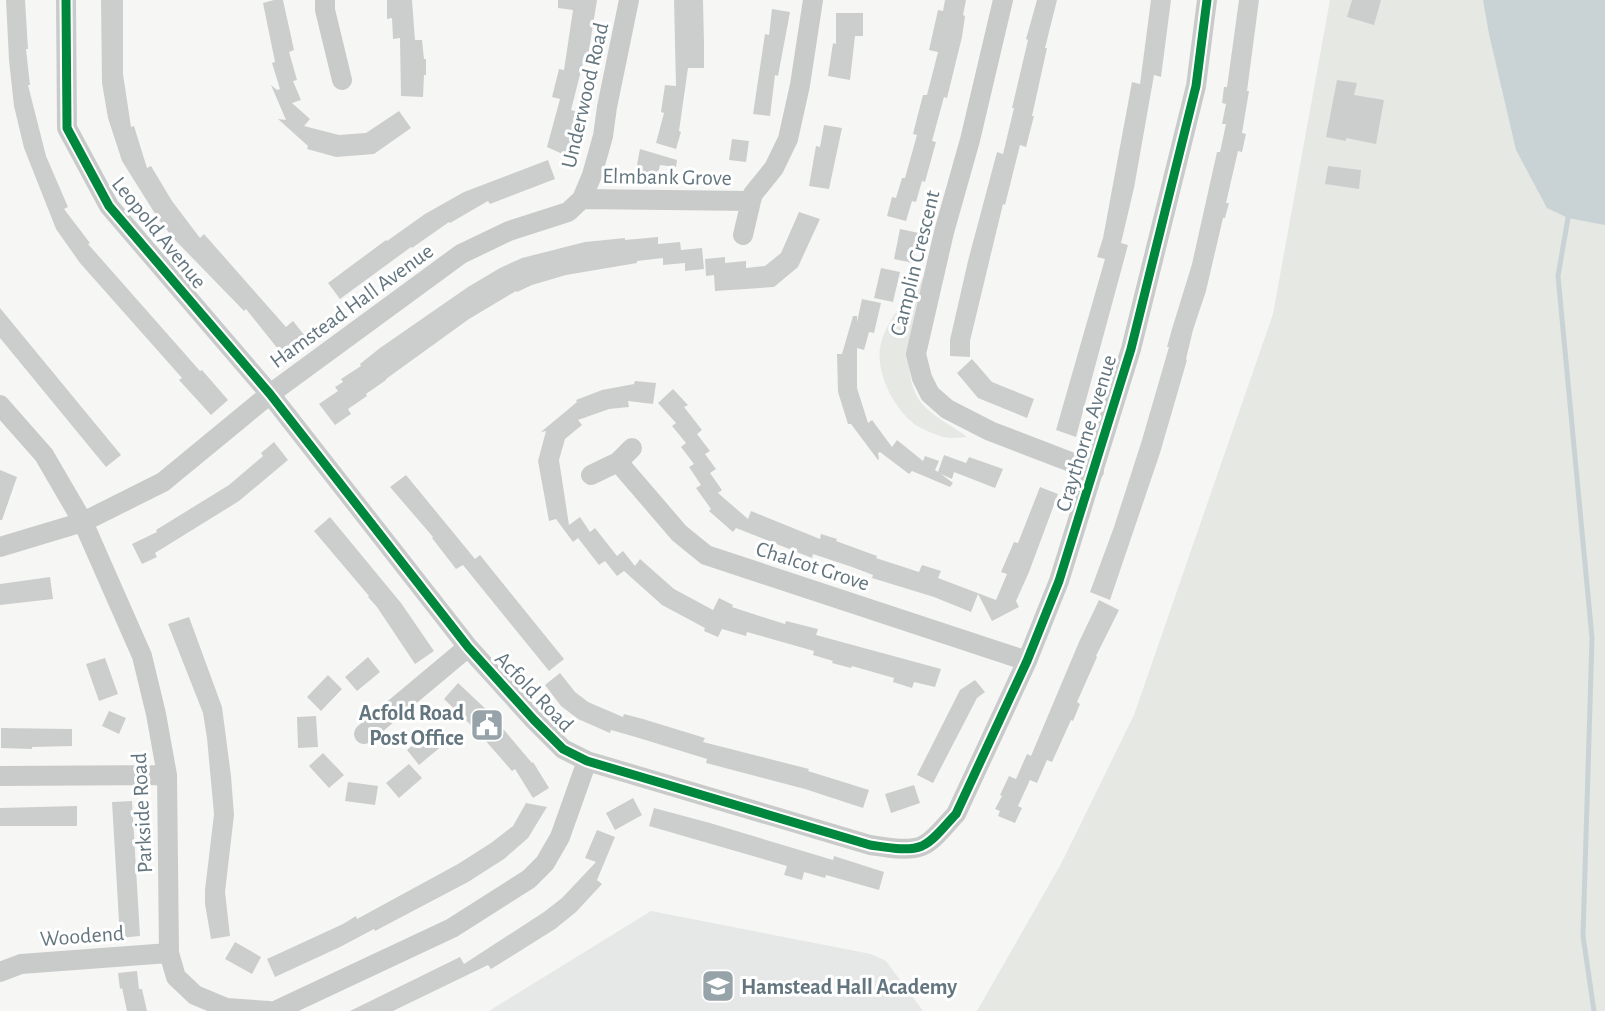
<svg xmlns="http://www.w3.org/2000/svg" width="1605" height="1011" font-family="'Alegreya Sans',sans-serif">
<rect width="100%" height="100%" fill="#f6f6f5"/>
<path fill="#e6e8e7" d="M651 911 871 954 886 961 923 1011H489Z"/>
<path fill="#e6e8e3" d="M1330 0H1605V1011H977L1062 862 1134 715 1273 314Z
M926 274C917 312 894 376 925 407 937 419 954 427 967 437 960 437 951 439 944 437 937 435 926 431 919 427 896 413 876 375 880 348 885 320 909 296 926 274Z"/>
<path fill="#c9d3d5" d="M1483 0H1605V225L1568 218 1547 208 1516 150 1489 34Z"/>
<g fill="none" stroke-linecap="round" stroke-linejoin="round">
<path stroke="#c9d3d5" stroke-width="5" d="M1567 212 1568 218 1558 276 1592 638 1583 936 1594 1011"/>
</g>
<path fill="#cccece" d="M6 0H25L28 49H26L30 85H28L46 156 68 207 64 209 90 243 88 244 200 371 202 370 228 400 211 415 179 380 182 378 80 263 56 229 24 148 14 106 9 60Z
M101 0H123V74L131 127 134 126 147 168 151 166 172 201 200 238 204 234 286 327 293 321 309 341 286 359 246 309 244 311 175 240 159 220 122 161 108 118 102 83Z
M274 0H283L294 50 289 52 297 80 293 81 301 100 292 103 310 119 304 126 339 135 366 133 399 111 411 128 374 154 336 157 307 149 308 146 278 119 286 120 271 85 277 90 280 89 272 63 275 62 263 3Z
M387 0H412L415 40H422L424 59H426V75H424L423 97 401 96 400 38 393 39 392 18 387 19Z
M558 0H597L588 56 585 55 571 110 578 112 567 156 547 147 560 99 552 97 559 69 564 70 573 10 558 8Z
M674 0H703L704 44V68H688L679 131 681 132 676 149 656 143 664 113 661 112 665 85 676 86Z
M945 0H966L963 15 965 16 962 37 947 98 944 97 932 141 936 142 925 182 922 181 916 202 912 201 906 221 887 216 892 197 896 198 902 178H905L917 135 913 134 918 114 923 95H927L938 52 929 50 938 10 943 11Z
M1037 0H1057L1045 48H1047L1032 116H1034L1026 147 1020 145 1005 205 1003 204 970 341V357L950 356V340L968 261 997 152 1003 154 1014 108H1012L1028 40 1026 39Z
M1151 0H1171L1161 77 1154 75 1134 188 1121 243 1128 245 1076 437 1056 430 1105 259 1097 257 1103 238 1132 82 1140 84Z
M1239 0H1259L1247 91H1249L1242 133 1246 134 1242 152 1238 151 1226 203H1229L1225 218H1223L1206 291 1193 330 1186 359 1187 360 1160 453 1110 600 1090 592 1114 527 1142 440 1169 347H1167L1172 329 1192 264 1217 152H1220L1226 124H1222L1226 104 1222 103 1224 87H1227Z
M1352 0H1381L1374 25 1347 17Z
M772 9 790 12 778 76 775 75 770 116 753 114 765 34 769 35Z
M836 13H863V36H855L850 80 828 76 833 43 836 44Z
M1337 80 1357 83 1354 95 1384 100 1376 144 1346 138V141L1326 137Z
M824 125 842 128 829 189 809 186 816 146 820 147Z
M732 139 749 141 746 162 729 160Z
M640 149 677 160 676 167 660 165 655 186 634 181Z
M548 160 555 179 490 204 488 201 450 223 449 222 412 248 411 247 340 299 328 283 386 240 387 241 425 214 464 192Z
M1328 166 1361 170 1359 189 1325 184Z
M799 212 820 219 798 267 774 287 715 291 714 275 706 276 705 259 725 257V263L746 261V268L765 266 781 253Z
M900 229 919 233 913 263 894 259Z
M658 237V244L680 242 681 250 702 248 704 269 685 271V263L663 265V258L637 261V263L566 275 532 285 517 292 516 291 469 319 386 379V380L366 394 367 396 348 409 351 414 335 425 319 404 338 391 335 387 343 382 341 379 361 366 360 364 380 348 468 287 500 268 522 258 585 242 625 238V240Z
M881 268 900 272 893 302 874 298Z
M862 299 881 303 874 333 869 332 864 350 857 348V388L868 423 872 420 892 447 897 440 923 461 925 456 939 461 935 470 938 472 944 455 966 463 969 457 1003 469 995 488 954 472 952 479 941 474 953 483 950 487 912 471 909 474 880 452 878 453 879 459 878 460 851 424H848L838 392 837 354H842L853 316H857V322Z
M0 308 121 455 106 467 0 338Z
M972 359 992 382 1034 399 1027 418 978 398 957 373Z
M635 381 656 383 653 404 628 401 629 407 609 409 578 420 582 425 565 439 559 460 569 525 580 517 590 532 595 528 617 556 623 551 635 566 640 559 674 589 713 610 719 598 733 605 732 607 769 619 785 624 786 621 818 629 816 635 941 669 935 687 914 682 912 688 893 682 894 678 852 666 851 668 832 663 833 661 813 655 814 651 747 632 746 636 722 629 718 637 704 631 705 628 662 605 624 571 617 576 605 561 599 565 578 538 573 542 556 519 549 521 538 461 546 431 541 432 577 402 576 400 602 390 634 384Z
M673 389 688 405 684 407 702 430 697 434 710 451 705 454 716 469 710 473 722 490 718 493 748 519 751 511 820 539 821 534 837 539 836 541 877 556 876 558 919 572 922 565 941 571 938 578 996 600 1007 574 1001 572 1014 542 1018 543 1040 487 1058 494 1029 572 1016 601 1019 607 992 621 978 594 971 612 934 597 872 578 873 575 852 567 813 554 812 558 736 528 733 532 709 511 711 509 696 488 701 485 689 467 694 464 681 447 686 443 672 426 676 423 658 403Z
M274 442 288 460 239 501 155 553 157 557 142 564 132 544 157 532 156 530 229 485 263 456 261 453Z
M0 470 17 477 2 520H0Z
M406 475 475 559 480 555 564 659 549 671 463 565 456 569 432 538 433 537 390 487Z
M330 517 401 603 434 651 415 664 377 607 368 597 369 596 314 531Z
M50 577 53 599 0 605V584Z
M1099 600 1119 610 1096 656 1097 657 1077 702 1080 704 1073 721 1071 720 1052 762 1047 760 1037 783 1030 780 1018 806 1022 808 1015 823 998 816 1000 811 995 809 1002 796 1000 795 1009 776 1016 779 1027 754 1031 756 1079 642Z
M189 617 222 707 231 776 234 815 225 892 230 936 211 939 205 904V890L214 814 207 738 203 713 168 624Z
M368 657 380 672 357 691 345 677Z
M105 658 118 694 99 701 86 664Z
M560 673 575 692 588 702 623 717 624 714 643 719 705 738 703 742 809 769 808 771 869 790 863 808 805 789 706 763 707 759 639 738 611 730 610 733 578 719 561 706 545 685Z
M328 675 342 689 321 711 307 697Z
M975 680 985 692 977 698 933 783 917 775 960 690Z
M458 683 488 711 532 763 533 762 549 788 533 798 515 769 512 771 477 731 444 699Z
M109 711 126 718 119 734 102 726Z
M316 716 318 747 298 748 297 717Z
M1 728 72 729V746L32 747V749L1 748Z
M430 730 443 745 419 765 407 750Z
M323 753 344 775 329 788 309 766Z
M409 764 422 778 399 798 386 783Z
M348 782 378 786 375 805 345 801Z
M914 785 920 803 891 813 885 794Z
M633 798 642 815 615 830 606 813Z
M132 801 140 936 120 938 112 802Z
M526 803 547 807 528 838 504 859 468 882 375 931 374 929 340 947 275 977 267 959 343 924 356 916 357 919 458 864 491 843 513 826Z
M77 806V826H0V808Z
M654 808 710 823 833 860 834 856 884 872 879 890 826 875 825 878 804 872 802 880 784 875 787 866 649 826Z
M597 830 615 837 597 880 602 884 576 912 555 929 491 969 488 965 393 1011H350L460 957 464 964 544 912 562 898 596 862 585 858Z
M235 942 261 957 252 974 225 959Z
M137 971 139 989H142L147 1011H127L122 988 120 989 118 973Z"/>
<g fill="none" stroke-linecap="round" stroke-linejoin="round">
<path stroke="#c9cbcb" stroke-width="20" d="M66 0 67 128 109 206 270 394 468 647 534 720 563 749 587 761 870 845C885 847 907 852 922 846 935 840 946 824 956 814L1027 661 1059 581 1131 349 1196 86 1207 0
M325 0V10L342 80
M1003 0 970 140 944 232 916 354 922 378 930 394 947 409 990 431 1094 471
M582 199 751 201 753 194 774 168 788 139 800 85 813 0
M743 235 751 201
M0 405 44 455 83 522 142 656 156 714 167 775 169 953 176 977 195 995 226 1008 269 1011
M618 462 679 533 706 555 1027 661
M591 475 618 462 632 448
M0 547 83 522 163 482 270 394 461 254 509 231 568 212 582 199 592 175 603 136 607 107 629 0
M364 734 468 647
M0 776 167 775
M0 972 21 964 169 953
M275 1011 452 928 529 879 545 863 560 837 587 761"/>
<g stroke="#fff" stroke-width="13">
<path id="cycleway" d="M66 0 67 128 109 206 270 394 468 647 534 720 563 749 587 761 870 845C885 847 907 852 922 846 935 840 946 824 956 814L1027 661 1059 581 1131 349 1196 86 1207 0"/>
</g>
<use href="#cycleway" stroke="#00873e" stroke-width="9"/>
</g>
<defs>
<g id="civic-square" transform="scale(1.725)"><rect x="-9" y="-9" width="18" height="18" rx="4" fill="#96a3a8" stroke="#fff"/><path d="M-.6-6.5H3V-4.5H.6V-3L4-1V1h2V6H-6V1h2V-1L-.6-3ZM-1.2 2.5V6h2.4V2.5Z" fill="#fff"/></g>
<g id="school-square" transform="scale(1.725)"><rect x="-9" y="-9" width="18" height="18" rx="4" fill="#96a3a8" stroke="#fff"/><path d="M0-5L7-2L0 1L-7-2ZM-4 1L0 2.5L4 1V4Q0 6-4 4Z" fill="#fff"/></g>
</defs>
<g fill-rule="evenodd">
<use href="#civic-square" x="487" y="725"/>
<use href="#school-square" x="718" y="986"/>
</g>
<g text-anchor="middle" stroke-width="6" stroke-linejoin="round" paint-order="stroke">
<g font-size="22" fill="#63767f" stroke="#fff">
<text transform="translate(584 95) rotate(-77)" y="8">Underwood Road</text>
<text transform="translate(667 176) rotate(1)" y="8">Elmbank Grove</text>
<text transform="translate(160 232) rotate(51)" y="8">Leopold Avenue</text>
<text transform="translate(914 263) rotate(-76)" y="8">Camplin Crescent</text>
<text transform="translate(351 305) rotate(-36)" y="8">Hamstead Hall Avenue</text>
<text transform="translate(1085 433) rotate(-73)" y="8">Craythorne Avenue</text>
<text transform="translate(813 565) rotate(18)" y="8">Chalcot Grove</text>
<text transform="translate(535 691) rotate(46)" y="8">Acfold Road</text>
<text transform="translate(141 813) rotate(-93)" y="8">Parkside Road</text>
<text transform="translate(82 935) rotate(-4)" y="8">Woodend</text>
</g>
<g font-size="22" font-weight="bold" fill="#63767f" stroke="#fff" text-anchor="end">
<text x="464" y="720">Acfold Road<tspan x="464" dy="25">Post Office</tspan></text>
<text x="741" y="994" text-anchor="start">Hamstead Hall Academy</text>
</g>
</g>
</svg>
